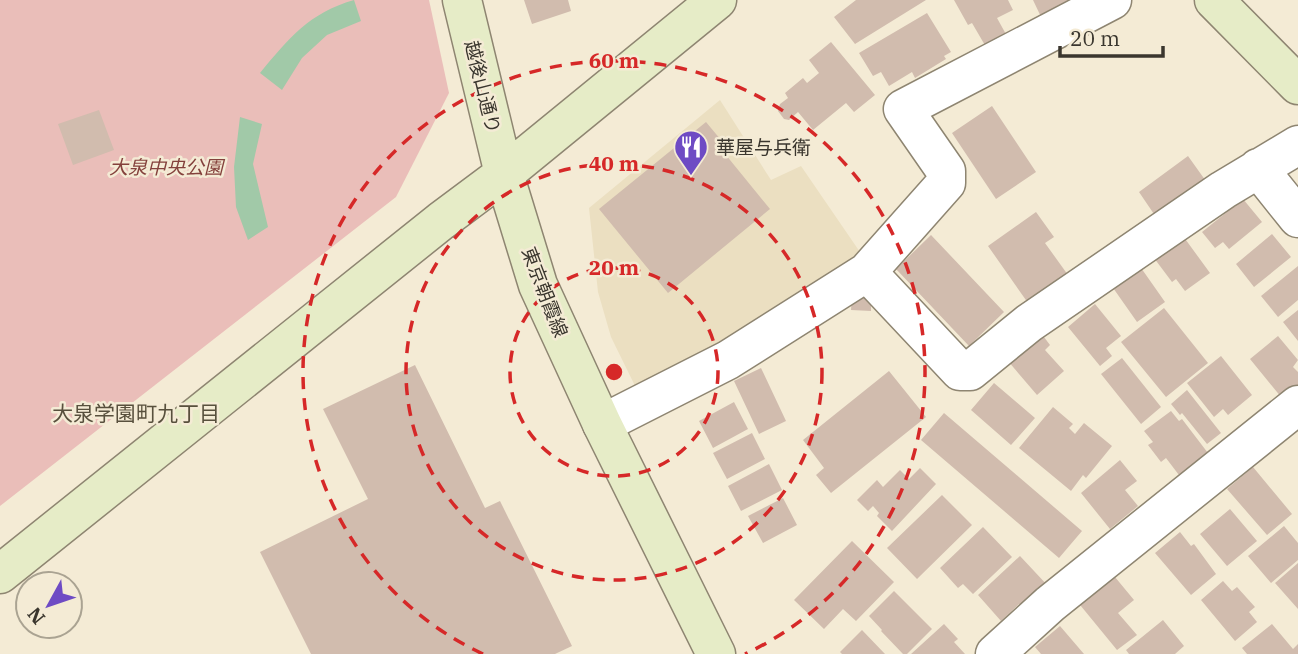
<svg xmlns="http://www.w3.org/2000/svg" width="1298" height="654" font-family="'IBM Plex Serif','Noto Sans JP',serif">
<rect width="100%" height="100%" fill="#f4ebd5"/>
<path fill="#ebdfc1" d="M720 100 771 180 801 166 862 255 639 394 611 337 598 292 589 208Z"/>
<path fill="#eabeb9" d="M0 0H429L449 93 396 197 0 506Z"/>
<path fill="#a1c9a8" d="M354 0 361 21 327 35 302 58 282 90 260 73C289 38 309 13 354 0Z
M240 117 262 124 253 164 268 227 248 240 236 207 234 167Z"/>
<path fill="#d1bcae" d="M524 0H568L571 11 532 24Z
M856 0H926L855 44 834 17Z
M954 0H1008L1013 10 997 18 1007 36 986 47 972 23 968 25Z
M1033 0H1086L1043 21Z
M927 13 951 52 944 56 946 59 915 78 912 72 889 86 881 72 873 76 859 53Z
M831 42 875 95 854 112 846 103 813 130 798 112 789 120 784 119 778 111 780 104 788 98 785 93 803 78 807 83 819 73 809 60Z
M992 106 1036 172 996 199 952 133Z
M99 110 114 150 73 165 58 124Z
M706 122 721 140 717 144 770 209 668 293 599 209Z
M1188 156 1208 184 1158 220 1139 192Z
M1243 199 1262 222 1229 249 1223 242 1215 248 1202 232Z
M1036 212 1054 237 1045 243 1068 275 1028 303 988 246Z
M1272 234 1291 257 1254 287 1236 264Z
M931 235 1004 312 969 346 896 269Z
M1183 236 1210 273 1185 291 1176 279 1172 282 1154 258Z
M1139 265 1165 302 1137 322 1111 285Z
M1298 266V300L1278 317 1261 296Z
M852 296 871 298V311L851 310Z
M1095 304 1121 336 1106 348 1112 356 1100 366 1068 327Z
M1164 308 1208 363 1166 397 1121 342Z
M1298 310V341L1283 322Z
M1041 333 1050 345 1045 350 1064 371 1037 395 1008 361Z
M1278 336 1298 360 1293 367 1298 372V393L1286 403 1250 359Z
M1221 356 1252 395 1228 415 1223 409 1214 417 1187 383Z
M1122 358 1161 407 1141 424 1101 374Z
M415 365 485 508 500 501 572 646 555 654H311L260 552 368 499 323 409Z
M761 368 786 421 759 434 734 381Z
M889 371 926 417 831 493 816 475 824 468 803 440Z
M994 383 1035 418 1011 445 971 410Z
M1187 390 1221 433 1207 444 1182 413 1180 415 1171 404Z
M734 402 748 429 713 448 699 421Z
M1053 407 1073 424 1069 428 1075 434 1084 423 1112 446 1086 478 1083 475 1071 491 1019 448Z
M1171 411 1179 421 1182 419 1211 457 1182 479 1166 458 1161 462 1148 445 1153 442 1144 431Z
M944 413 1082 531 1059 558 921 440Z
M752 433 765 459 727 479 713 453Z
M1120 460 1137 481 1125 490 1138 506 1110 529 1081 493Z
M769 464 782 490 741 511 728 486Z
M1253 467 1292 514 1267 535 1227 489Z
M920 468 936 484 892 531 877 516 879 513 873 506 868 511 857 500 877 480 883 487 900 470 909 479Z
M942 495 972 525 917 579 887 548Z
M783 498 797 525 763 543 748 516Z
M1230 509 1257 541 1227 566 1200 534Z
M1284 526 1298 543V560L1271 583 1248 556Z
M983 527 1012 557 973 594 963 584 958 588 940 568Z
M1180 532 1191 546 1194 544 1216 574 1191 595 1155 553Z
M852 541 894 582 856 621 843 609 824 629 794 600Z
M1020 556 1049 587 1025 610 1019 604 1001 621 978 595Z
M1298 563V609L1275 583Z
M1110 571 1134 600 1118 613 1137 635 1117 650 1076 600Z
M1223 581 1232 591 1237 587 1255 607 1249 612 1257 622 1235 641 1201 600Z
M894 591 932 629 907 654H903L881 631 882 630 869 616Z
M1163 620 1184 646 1175 654H1129L1126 650Z
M944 624 958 639 954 642 965 654H911Z
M1272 624 1293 649 1298 644V654H1247L1242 648Z
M1060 626 1084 654H1041L1035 647Z
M862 630 885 654H842L840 652Z"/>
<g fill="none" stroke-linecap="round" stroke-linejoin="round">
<g stroke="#8e8571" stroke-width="41">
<path id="street" d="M1258 168 1298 218
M867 272 960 371H970L1029 323 1223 190 1298 145
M602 424 728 360 867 272 946 183V171L903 109 1112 0
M995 654 1050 604 1298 405"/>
</g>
<g stroke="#8e8571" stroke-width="41">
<path id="secondary" d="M462 0 504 174 538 285 602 424 716 654
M1214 0 1298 85
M0 574 441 221 504 174 717 0"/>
</g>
<use href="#street" stroke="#fff" stroke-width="38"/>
<use href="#secondary" stroke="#e6ecc7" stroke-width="38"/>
</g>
<g fill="none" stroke="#d62828" stroke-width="3.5" stroke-dasharray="12 9">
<circle cx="614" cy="372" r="104"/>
<circle cx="614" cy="372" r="208"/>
<path d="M483 654A311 311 0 1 1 745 654"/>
</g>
<defs>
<g id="restaurant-pin" transform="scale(1.75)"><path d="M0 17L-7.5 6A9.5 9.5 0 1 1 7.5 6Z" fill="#6e4bc4" stroke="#f4ebd5"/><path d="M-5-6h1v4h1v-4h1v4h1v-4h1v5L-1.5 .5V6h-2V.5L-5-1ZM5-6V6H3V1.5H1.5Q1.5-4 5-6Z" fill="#fff"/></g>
</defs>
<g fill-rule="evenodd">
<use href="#restaurant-pin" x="691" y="147"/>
</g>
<g text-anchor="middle" stroke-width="5" stroke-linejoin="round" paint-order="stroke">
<g font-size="19" fill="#3a362e" stroke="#f4ebd5">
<text transform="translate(483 87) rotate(76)" y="7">越後山通り</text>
<text transform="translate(545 292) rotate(69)" y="7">東京朝霞線</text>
</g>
<g font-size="19" fill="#3a362e" stroke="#f4ebd5" text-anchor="start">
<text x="716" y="154">華屋与兵衛</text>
</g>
<g font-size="19" font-style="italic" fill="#84413c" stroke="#f4ebd5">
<text x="166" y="174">大泉中央公園</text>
</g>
<g font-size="21" fill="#58503d" stroke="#f4ebd5">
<text x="136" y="421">大泉学園町九丁目</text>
</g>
</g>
<circle cx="614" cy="372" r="10" fill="#d62828" stroke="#f4ebd5" stroke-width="3.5"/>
<g font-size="21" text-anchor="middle" font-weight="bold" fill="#d62828" stroke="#f4ebd5" stroke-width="5" stroke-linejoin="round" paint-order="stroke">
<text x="614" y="68">60 m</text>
<text x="614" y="171">40 m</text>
<text x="614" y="275">20 m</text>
</g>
<g transform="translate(49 605) rotate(230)"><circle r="33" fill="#f4ebd5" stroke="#aaa392" stroke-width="2"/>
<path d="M0-5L12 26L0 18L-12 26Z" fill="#6e4bc4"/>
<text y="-10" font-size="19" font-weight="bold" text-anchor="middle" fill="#3a362e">N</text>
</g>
<path d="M1060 46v10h103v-10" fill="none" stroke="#3a362e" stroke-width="3.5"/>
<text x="1070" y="46" font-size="21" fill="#3a362e" stroke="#f4ebd5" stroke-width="5" paint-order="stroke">20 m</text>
</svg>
